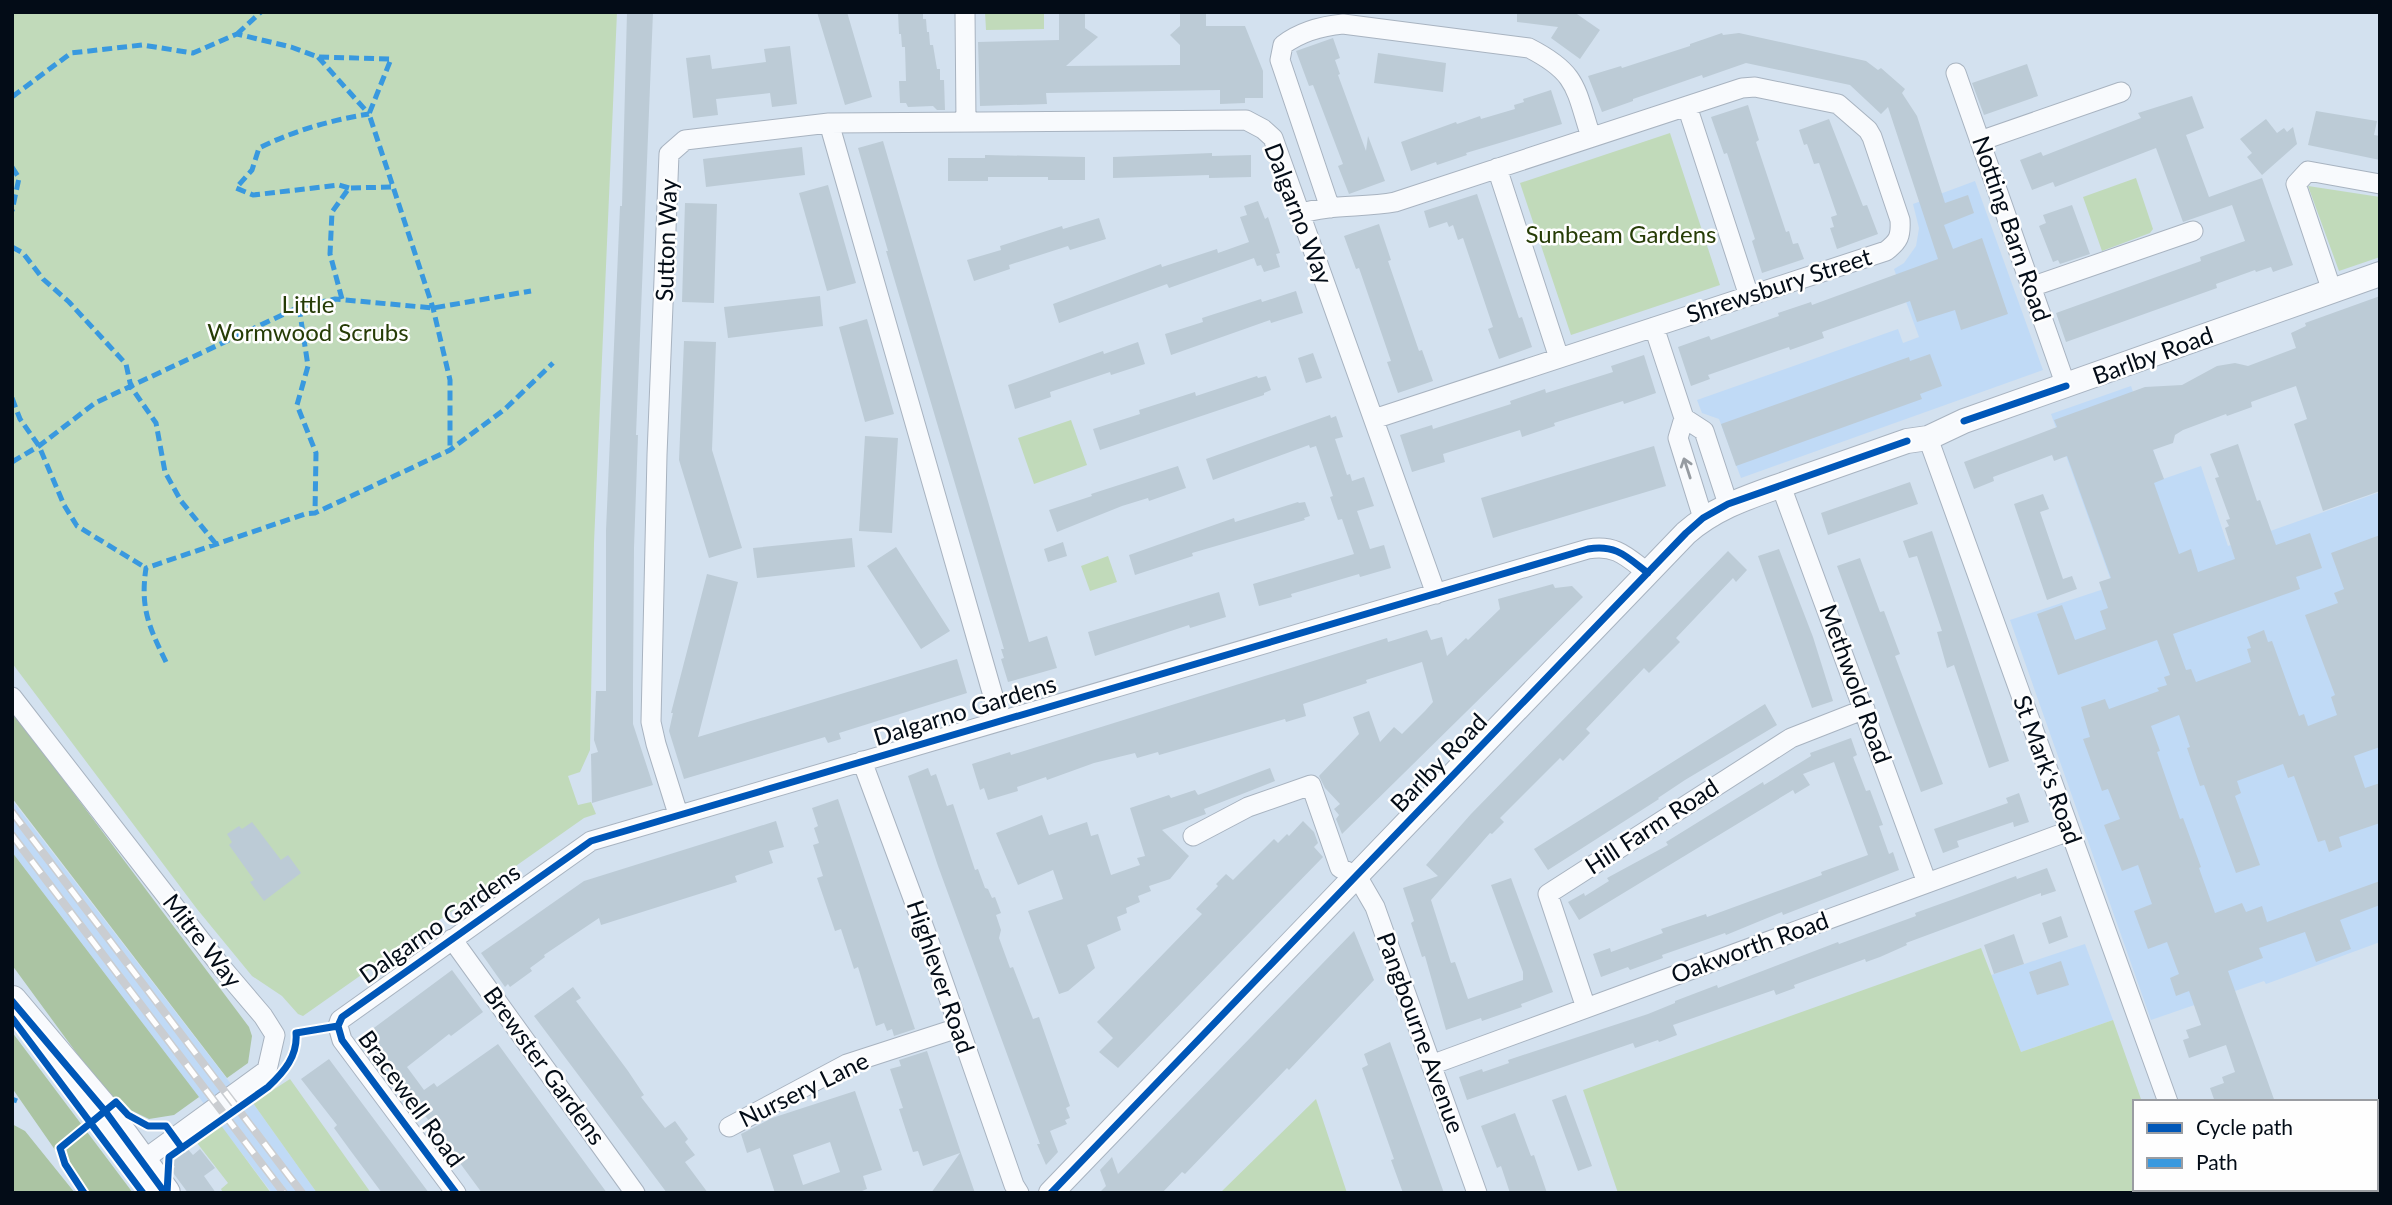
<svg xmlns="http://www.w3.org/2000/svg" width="2392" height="1205" font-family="Lato,sans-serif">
<rect width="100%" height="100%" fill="#d3e1ef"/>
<path fill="#c0daf6" d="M1975 181 2043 370 1741 478 1719 419 1702 413 1697 400 1898 329 1903 343 1919 337 1894 269 1904 263 1916 246 1919 228 1913 204Z
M2131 386 2163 479 2201 466 2228 546 2380 492V942L2266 984 2264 981 2151 1020 2010 620 2113 586 2051 414Z
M12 800 248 1106 253 1103 317 1193H272L12 852Z
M2085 944 2113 1020 2021 1052 1991 975Z"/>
<path fill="#c1daba" d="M12 12H617L594 543 590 750 580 772 568 776 578 805 591 802 596 814 584 818 303 1016 298 1014 282 996 252 976 197 909 12 663Z
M985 12H1044V29L986 30Z
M1670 133 1720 285 1571 335 1520 183Z
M2136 178 2153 229 2150 233 2102 251 2083 197Z
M2308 186 2380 197V257L2339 271Z
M1071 420 1087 465 1034 484 1018 438Z
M1108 556 1117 582 1090 591 1081 566Z
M1981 948 2021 1052 2113 1020 2142 1102H2135V1189H2173L2174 1193H1618L1583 1090Z
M290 1079 371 1193H317L253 1103Z
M1316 1099 1347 1193H1220Z
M220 1124 271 1193H223L221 1189 228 1183 194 1139Z"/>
<path fill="#abc4a3" d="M12 711 249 1027 252 1036 248 1063 227 1078 12 798Z
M12 852 199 1097 174 1115 149 1119 122 1106 100 1085 12 965Z
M12 1032 133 1193H85L12 1088Z
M12 1124 25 1131 75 1193H12Z"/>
<path fill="#bccbd6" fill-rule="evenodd" d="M627 12H653L636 435H638L634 548 633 685V724L653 785 592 803 591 754 598 752 594 740 596 691H606V531L620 206H622Z
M817 12H847L872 97 845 105Z
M898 12H923V19H926L927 32H929L930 45H933L937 69H940V80H944L945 110H937L933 106 908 107 906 103H900L899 81H906L905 47H902L901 34H899Z
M1059 12H1085V28L1098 37 1066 66 1180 65V45L1170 35 1180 26V12H1206V26H1245L1263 71V98H1245V103L1220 104V90L1046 93 1047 104 980 106 978 42 1059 40Z
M1517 12H1574L1600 30 1580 59 1551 38 1558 27 1517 22Z
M1722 33 1723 35 1739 33 1866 61 1878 70 1881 68 1905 89 1902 93 1917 116 1945 203 1968 195 1974 213 1944 225 1953 249 1982 238 2008 314 1961 330 1955 310 1917 322 1910 301 1822 332 1824 338 1790 350 1789 347 1708 375 1710 379 1691 386 1678 347 1709 336 1711 340 1779 316 1778 313 1811 302 1812 305 1938 259 1888 107 1881 114 1850 85 1746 63 1703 78 1702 75 1633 99V101L1602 112 1588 76 1621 66 1622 68 1690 46V44Z
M1333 38 1340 58 1335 60 1340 74 1338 75 1366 151 1368 136 1385 181 1349 194 1338 166 1343 164 1313 85 1309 86 1296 51Z
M790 46 797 104 772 107 770 93 716 99 718 115 693 118 686 58 710 55 712 69 766 62 764 49Z
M1378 53 1446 63 1443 92 1374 83Z
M2027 64 2038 96 1984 115 1972 83Z
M1551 90 1562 124 1466 153 1467 155 1437 165 1436 162 1411 171 1401 142 1456 122 1457 124 1480 116 1481 119 1515 109 1514 105 1524 102 1523 99Z
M2192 96 2204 128 2186 135 2209 197 2262 178 2293 265 2273 272 2271 267 2256 272 2255 270 2216 284 2217 288 2066 342 2056 313 2201 261 2200 257 2245 241 2232 205 2183 222 2156 148 2055 187 2053 182 2032 190 2020 160 2041 152 2043 156 2141 118 2138 113Z
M1748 105 1759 140 1756 142 1786 232 1789 231 1793 244 1798 243 1804 259 1762 273 1752 241 1755 239 1727 153 1724 154 1711 117Z
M2316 111 2377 121 2374 135 2380 136V160L2308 145Z
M1829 119 1863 206 1867 205 1878 234 1837 249 1830 228 1834 227 1831 217 1837 215 1819 163 1814 164 1807 144 1804 145 1799 130Z
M2266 119 2277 133 2284 128 2287 132 2293 127 2297 144 2262 175 2247 157 2252 153 2240 139Z
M883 141 1029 642 1047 636 1057 668 1008 682 1001 659 1004 658 1001 649H1004L886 251H888L858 148Z
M802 147 805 175 706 187 703 159Z
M1212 153V156L1251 155V177L1209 178V175L1113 178V157Z
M985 155 1085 157V180H1048V177H988V181H948V158H985Z
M828 185 856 283 827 291 799 193Z
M1477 194 1519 318 1522 317 1532 347 1499 359 1488 329 1493 327 1463 238 1458 240 1453 225 1449 227 1447 222 1429 228 1424 211Z
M1258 201 1265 219 1268 217 1280 253 1276 254 1280 267 1264 272 1261 265 1257 266 1254 258 1169 288 1167 284 1059 323 1053 304 1161 264 1162 267 1217 249 1218 253 1249 242 1240 217 1247 215 1244 206Z
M685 203 717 204 714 303 682 302Z
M2072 205 2090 254 2060 264 2058 260 2053 262 2039 226 2046 223 2043 215Z
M1099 218 1106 239 1070 250 1068 246 1009 265 1010 269 974 281 967 260 1001 250 1000 246 1062 226 1063 229Z
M1379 224 1391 260 1388 261 1419 351 1422 350 1433 381 1398 393 1387 362 1391 361 1359 268 1356 269 1344 236Z
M1296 291 1303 313 1271 323 1270 320 1171 355 1165 334 1203 322 1202 318 1261 299 1262 302Z
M820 296 823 326 728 338 724 307Z
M2380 296V491L2323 511 2294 424 2307 419 2296 386 2251 402 2252 407 2227 416 2226 414 2183 430 2175 435 2173 443 2153 450 2164 479 2154 483 2179 554 2191 549 2198 572 2235 559 2225 528 2229 526 2226 520 2230 519 2215 478 2219 477 2210 454 2238 444 2257 501 2260 500 2276 545 2310 533 2322 568 2296 577 2300 589 2173 634 2186 670 2191 669 2196 682 2251 662 2247 649 2251 648 2247 637 2264 630 2268 642 2272 641 2299 716 2304 714 2308 726 2337 715 2331 697 2335 695 2305 615 2338 603 2334 593 2344 589 2331 553 2380 535V747L2354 756 2365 788 2380 783V823L2339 837 2342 847 2329 852 2325 840 2318 842 2294 776 2288 778 2283 764 2237 781 2241 793 2235 796 2260 865 2236 873 2204 785 2200 786 2187 748 2190 747 2179 715 2151 726 2160 751 2157 752 2180 819 2183 818 2201 867 2199 868 2215 913 2242 903 2246 912 2262 906 2267 922 2380 881V905L2340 920 2351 949 2316 962 2305 932 2259 948 2263 958 2228 971 2275 1102H2215L2210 1088 2224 1083 2222 1077 2235 1072 2226 1045 2189 1058 2183 1040 2189 1038 2186 1030 2201 1025 2189 991 2176 996 2170 978 2179 974 2167 942 2148 949 2134 911 2152 904 2138 865 2122 871 2104 825 2120 819 2108 789 2102 791 2083 739 2090 737 2081 707 2105 699 2109 709 2159 691 2157 688 2167 685 2164 677 2170 675 2157 640 2058 675 2037 614 2062 605 2075 640 2106 629 2100 611 2108 608 2099 582 2111 578 2067 456 2054 461 2052 455 1993 477 1994 481 1974 489 1964 462 2057 427 2054 420 2145 387 2182 385 2217 366 2235 363 2248 366 2296 348 2291 333 2306 326 2305 323Z
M867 319 894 414 865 422 839 327Z
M684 341 716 342 712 450 742 548 709 558 679 460Z
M1138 342 1145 364 1111 375 1110 372 1050 392 1051 397 1015 409 1008 385 1103 351 1104 354Z
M1313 353 1322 378 1306 383 1298 358Z
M1930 354 1942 386 1920 394 1922 399 1736 466 1721 424 1909 357 1910 361Z
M1644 355 1656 393 1624 404 1623 401 1554 423 1555 426 1522 437 1520 430 1443 454 1445 462 1412 472 1400 435 1432 425 1433 429 1511 404 1510 401 1545 389 1546 393 1613 372 1611 366Z
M1257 376 1258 378 1266 376 1271 390 1264 393V395L1100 450 1093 429 1140 414 1139 410 1195 392 1196 396Z
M1330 415 1331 418 1336 416 1343 437 1335 439 1347 475 1350 474 1352 481 1364 477 1374 506 1357 511 1370 549 1384 545 1391 568 1360 577 1359 574 1291 594 1292 597 1259 606 1253 584 1354 554 1342 519 1338 520 1330 497 1333 496 1316 446 1310 448 1309 445 1213 480 1206 459Z
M865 436 898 438 892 533 859 531Z
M1654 446 1666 486 1493 538 1481 498Z
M1178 466 1186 488 1149 501 1148 498 1122 506 1057 532 1049 510 1092 496 1091 494Z
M1910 482 1918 504 1828 535 1821 513Z
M2043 494 2049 509 2040 512 2063 579 2072 576 2077 589 2047 600 2014 504Z
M1298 502 1299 503 1305 502 1310 516 1304 518 1305 520 1192 553 1193 556 1135 575 1129 555 1234 518 1235 522Z
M1932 531 2009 761 1989 768 1954 665 1947 668 1937 632 1942 631 1917 556 1909 558 1903 541Z
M852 538 855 567 757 578 753 548Z
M1063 542 1067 556 1048 562 1044 549Z
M896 547 950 631 921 649 867 566Z
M1779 549 1813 637 1833 701 1812 708 1758 556Z
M1728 551 1747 570 1736 582 1733 578 1676 638 1680 642 1649 673 1644 668 1586 729 1590 733 1563 761 1560 758 1500 818 1504 822 1492 834 1490 833 1431 900 1451 963 1455 962 1468 999 1523 980V972L1491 885 1511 878 1553 992 1521 1004 1522 1007 1482 1021 1481 1018 1446 1030 1425 956 1422 957 1411 923 1414 921 1403 888 1438 876 1426 865 1471 814Z
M1860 558 1880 612 1884 611 1900 654 1895 656 1943 784 1921 792 1837 566Z
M707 574 738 582 698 737 957 659 967 693 839 733 841 739 828 743 825 737 684 779 669 731 673 713H671Z
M1553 584 1555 588 1572 586 1583 597 1342 834 1336 819 1339 815 1334 809 1340 804 1325 788 1319 776 1359 734 1353 717 1369 711 1380 742 1394 727 1402 734 1425 711 1433 702 1422 662 1366 680 1367 683 1303 704 1306 716 1286 722 1285 719 1159 755 1158 752 1137 758 1135 753 1094 763 1047 780 1046 777 1017 787 1018 791 988 800 984 788 980 790 972 764 1010 752 1011 755 1387 638 1388 642 1427 630 1431 640 1442 637 1447 656 1466 638 1468 640 1500 609 1498 599Z
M1219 592 1226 617 1190 628 1189 625 1095 656 1088 632Z
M1765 704 1777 725 1685 780 1658 798 1659 799 1548 870 1534 849Z
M1851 738 1857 755 1853 757 1866 791 1870 790 1883 825 1879 826 1889 854 1893 852 1899 870 1783 915 1782 912 1726 935 1725 933 1662 955 1663 958 1630 970 1628 967 1601 977 1593 954 1610 948 1611 952 1663 933 1661 929 1706 914 1707 917 1822 875 1821 872 1868 855 1834 762 1803 774 1810 785 1795 794 1793 790 1579 920 1568 902 1584 893 1585 896 1609 881 1607 878 1668 845 1666 842 1763 782 1764 785 1811 756 1810 753Z
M928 768 931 776 936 774 947 806 953 804 975 870 978 869 985 888 988 889 992 898 995 897 1001 913 996 915 1001 930 999 938 1010 968 1013 967 1033 1019 1039 1017 1070 1106 1066 1108 1070 1118 1065 1120 1067 1124 1050 1131 1058 1152 1046 1165 1037 1144H1040L938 866 908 776Z
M1270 768 1275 781 1204 809 1206 814 1162 830 1189 856 1170 879 1149 886 1151 891 1138 896 1140 902 1126 908 1127 913 1117 917 1121 930 1087 945 1095 968 1068 991 1059 994 1028 911 1063 899 1053 870 1018 885 996 833 1042 815 1049 835 1087 822 1091 836 1098 834 1111 875 1140 865 1137 858 1145 856 1130 808 1169 795 1171 798 1195 790 1198 795Z
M2019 793 2029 822 2014 827 2013 822 1957 841 1959 847 1943 853 1934 829 2008 803 2006 798Z
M838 799 915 1029 894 1036 892 1029 887 1031 884 1023 876 1026 858 967 854 969 841 929 835 931 817 878 823 876 813 845 819 843 814 828 818 826 812 808Z
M776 821 784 847 769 851 773 863 735 876 737 882 601 925 599 918 544 955 545 957 530 968 532 971 510 987 508 984 505 987 481 953 584 881Z
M1303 821 1314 832 1318 843 1314 847 1323 857 1118 1068 1099 1052 1113 1038 1097 1022 1202 914 1196 909 1218 886 1216 884 1226 874 1233 880 1274 839 1278 843 1287 834 1289 836Z
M252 822 281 860 288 855 301 873 264 901 250 882 254 880 229 845 232 842 227 834 239 826 242 829Z
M2047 868 2056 891 2041 896V893L1906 943 1907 945 1880 957 1866 962 1865 959 1794 985 1795 988 1776 995 1774 990 1673 1025 1677 1035 1659 1042 1658 1040 1635 1048 1633 1043 1467 1100 1459 1077 1482 1069 1483 1072 1509 1063 1508 1060 1648 1014 1675 1003V1001L1717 985 1718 988 1838 942 1839 944 1916 916 1915 913 1954 899 2016 876 2017 879Z
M2061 916 2068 937 2049 944 2042 923Z
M1354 931 1374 980 1289 1070 1287 1068 1185 1174 1182 1172 1162 1193H1099L1106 1186 1100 1170 1112 1157 1118 1174Z
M2014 934 2024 964 1994 974 1984 945Z
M2061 961 2069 985 2037 995 2029 972Z
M452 970 483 1012 451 1036 449 1034 407 1067 424 1090 434 1083 437 1087 498 1044 607 1193H482L390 1068 388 1070 363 1036Z
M573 987 581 998 576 1001 628 1071 644 1095 641 1097 665 1128 675 1121 688 1139 685 1142 695 1155 685 1162 708 1193H667L534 1016Z
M1390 1042 1444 1193H1403L1391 1160 1394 1159 1362 1068 1368 1065 1364 1054Z
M927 1051 961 1153 975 1193H931L960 1153 923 1166 918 1151 913 1152 899 1109 903 1108 890 1069 901 1066 899 1060Z
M329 1059 429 1193H382L350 1150 334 1128 337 1125 301 1079Z
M855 1091 882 1170 863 1176 867 1189 857 1193H775L760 1148 747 1153 741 1134 772 1118ZM830 1142 840 1172 803 1185 793 1155Z
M1566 1095 1592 1166 1578 1171 1552 1100Z
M1515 1113 1531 1156 1534 1155 1547 1193H1510L1501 1166 1497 1168 1481 1126Z
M186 1147 193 1155 200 1149 215 1168 204 1176 216 1193H188L171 1170 175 1167 170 1159Z"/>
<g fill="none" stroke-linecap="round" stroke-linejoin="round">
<g stroke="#a8b3c0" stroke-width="21">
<path id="minor" d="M965 12 966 122
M1956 73 2066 386
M1687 106 1749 296
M829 123 1246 120 1263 129 1273 138 1436 594
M1980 141 2121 92
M1497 168 1559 358
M1330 208 1280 60 1283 45C1300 32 1322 26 1343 24L1529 48C1578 73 1575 88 1591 137
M1299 214C1330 204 1363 208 1395 202L1742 88 1755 87 1838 104 1868 130 1872 137 1900 220C1901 236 1899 241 1886 251L1374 419
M2031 287 2193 231
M2332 291 2296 184 2308 171 2380 184
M1654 327 1684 418 1678 438 1703 518
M1684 418 1704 431 1728 504
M1928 438 2168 1102
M1781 486 1927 883
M12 697 223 969 263 1016 275 1035 267 1070 142 1161
M862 761 930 944 1014 1185 1019 1193
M678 814 656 744 651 722 657 455 669 154 685 140 829 123 1000 720
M1193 836 1248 807 1311 785 1340 868 1357 876 1375 907 1477 1193
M452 939 635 1193
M1586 1008 1548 894 1791 738 1865 709
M1431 1065 2069 831
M729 1127 847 1064 958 1028
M2199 1189 2200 1193
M456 1193 342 1040 338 1026 340 1020 591 841 1588 549C1616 544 1627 557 1648 573"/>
</g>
<g stroke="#a8b3c0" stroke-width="26">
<path id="tertiary" d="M1051 1193 1686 533C1718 505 1755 495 1793 481 1831 468 1869 454 1907 441L1928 438 1964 421 2380 274"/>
</g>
<g stroke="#a8b3c0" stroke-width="32">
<path id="primary" d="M12 1001 105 1111 165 1193"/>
</g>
<use href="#minor" stroke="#f8fafd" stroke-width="19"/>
<use href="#tertiary" stroke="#f8fafd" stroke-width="24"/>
<use href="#primary" stroke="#f8fafd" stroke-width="30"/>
<g stroke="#cacdd1" stroke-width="8">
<path id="rail" d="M12 812 302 1193
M12 835 284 1193"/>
</g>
<use href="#rail" stroke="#fefefe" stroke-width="5" stroke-dasharray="16" stroke-linecap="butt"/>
<path stroke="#3999df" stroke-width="5" stroke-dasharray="10 5" stroke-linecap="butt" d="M237 34 261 12
M318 57 369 114
M12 97 71 53 142 45 193 53 237 34 291 47 318 57 391 59 369 114 433 308 450 380V450
M12 167 19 178 12 211
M349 188 339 185 253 195 236 188 252 170 259 148C293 131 331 120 369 114
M12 247 23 253 43 279 69 302 126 364 131 387 156 423 165 472 181 501 216 544
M342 299 330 254 332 212 349 188 393 187
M299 307 308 366 297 405 316 453 315 513
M12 398 20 419 39 446 64 505 77 526 146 568
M12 462 39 446 95 403 299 307 335 299 433 308 531 291
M166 662C149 627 140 608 146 568L305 514 315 513 450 450 505 409 553 363
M12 1099 17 1101"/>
<g stroke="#fefefe" stroke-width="11">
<path id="cycleway" d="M1964 421 2066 386
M12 1001 105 1111 165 1193
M12 1018 143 1193
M338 1026 342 1017 591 841 1588 549C1616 544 1627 557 1648 573
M338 1026 342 1040 456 1193
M84 1193 65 1164 60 1148 116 1102 128 1115 148 1126H166L182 1148
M167 1193 169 1157 268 1087C284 1072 298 1056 296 1033L338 1026
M1051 1193 1686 533 1703 518 1728 504 1907 441"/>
</g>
<use href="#cycleway" stroke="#0057b8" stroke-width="7"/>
</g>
<defs><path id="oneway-shaft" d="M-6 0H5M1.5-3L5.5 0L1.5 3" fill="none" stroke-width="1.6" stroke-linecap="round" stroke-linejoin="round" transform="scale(1.75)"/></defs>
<use stroke="#969ba1" href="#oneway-shaft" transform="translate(1687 468) rotate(-108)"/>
<g text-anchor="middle" stroke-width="5" stroke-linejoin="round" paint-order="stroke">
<g font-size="24" fill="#030c17" stroke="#fefefe">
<text transform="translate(1298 214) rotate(69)" y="8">Dalgarno Way</text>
<text transform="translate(2011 229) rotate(71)" y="8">Notting Barn Road</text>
<text transform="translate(667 240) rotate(-88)" y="8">Sutton Way</text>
<text transform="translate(1779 286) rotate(-18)" y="8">Shrewsbury Street</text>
<text transform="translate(2153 356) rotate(-20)" y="8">Barlby Road</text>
<text transform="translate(1855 684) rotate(70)" y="8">Methwold Road</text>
<text transform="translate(965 711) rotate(-17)" y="8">Dalgarno Gardens</text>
<text transform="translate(1439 763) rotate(-46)" y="8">Barlby Road</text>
<text transform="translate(2047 770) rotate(70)" y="8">St Mark's Road</text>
<text transform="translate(1652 827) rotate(-33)" y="8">Hill Farm Road</text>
<text transform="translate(440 924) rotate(-35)" y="8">Dalgarno Gardens</text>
<text transform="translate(202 941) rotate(52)" y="8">Mitre Way</text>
<text transform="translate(1750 948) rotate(-20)" y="8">Oakworth Road</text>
<text transform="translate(940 977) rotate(71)" y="8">Highlever Road</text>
<text transform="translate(1420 1033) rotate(70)" y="8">Pangbourne Avenue</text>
<text transform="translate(544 1066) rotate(54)" y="8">Brewster Gardens</text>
<text transform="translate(804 1090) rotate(-26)" y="8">Nursery Lane</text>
<text transform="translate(411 1099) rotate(54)" y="8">Bracewell Road</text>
</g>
<g font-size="24" fill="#263c06" stroke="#fefefe">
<text x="1621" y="243">Sunbeam Gardens</text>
<text x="308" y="313">Little<tspan x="308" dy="28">Wormwood Scrubs</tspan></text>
</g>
</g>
<rect width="2392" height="1205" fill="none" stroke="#030c17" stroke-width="28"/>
<rect x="2133" y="1100" width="245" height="91" fill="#fefefe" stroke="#9a9da2" stroke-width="2"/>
<rect x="2147" y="1123" width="35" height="10" fill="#0057b8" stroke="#9a9da2" stroke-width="2"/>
<text x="2196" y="1135" font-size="21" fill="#030c17">Cycle path</text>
<rect x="2147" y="1158" width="35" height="10" fill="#3999df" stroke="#9a9da2" stroke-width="2"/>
<text x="2196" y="1170" font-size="21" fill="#030c17">Path</text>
</svg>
